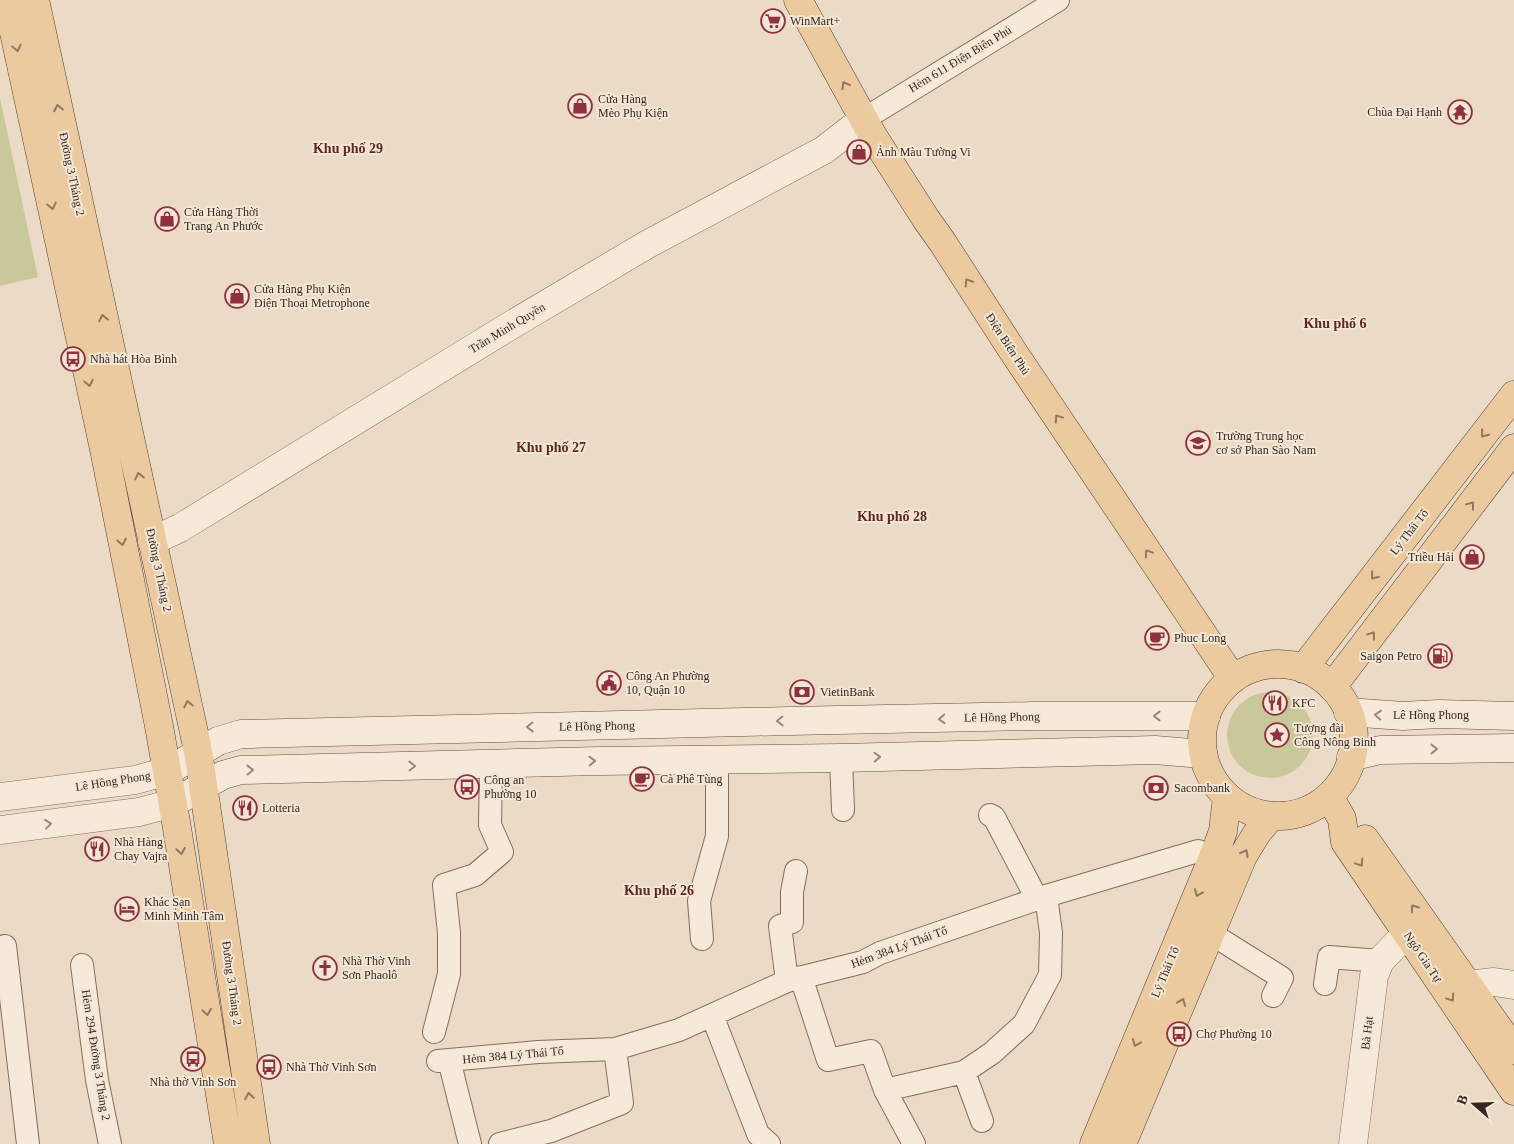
<svg xmlns="http://www.w3.org/2000/svg" width="1514" height="1144" font-family="'Times New Roman',serif">
<rect width="100%" height="100%" fill="#ebdbc6"/>
<path fill="#c8c89a" d="M0 98 38 277 0 286Z
M1227 735a43 43 0 1 1 86 0a43 43 0 1 1-86 0Z"/>
<g fill="none" stroke-linecap="round" stroke-linejoin="round">
<g stroke="#856d5d" stroke-width="24">
<path id="minor" d="M864 119 1058 0
M841 758 843 810
M990 815 994 817 1037 899
M1210 933 1282 978 1273 996
M702 939 699 901 717 836V760
M5 946 28 1144
M82 965 97 1080 110 1144
M801 977 828 1060 871 1051 885 1090 914 1144
M787 981 780 926 792 922V892L796 871
M1325 984 1329 957 1380 961
M712 1015 758 1134 769 1144
M434 1032 449 974V933L444 885 475 875 502 852 490 825 491 765
M449 1060 470 1144
M438 1061 538 1052 615 1049 679 1030 787 981 863 962 880 953 1046 896 1198 851 1213 857
M964 1072 982 1121
M885 1090 964 1072 992 1053 1024 1024 1050 975 1051 933 1046 896
M500 1144 551 1131 622 1103 615 1049"/>
</g>
<g stroke="#856d5d" stroke-width="29">
<path id="tertiary" d="M152 541 180 528 513 324 648 244 824 150 864 119
M0 797 135 780 168 771
M0 830 139 812 173 803
M1468 985 1494 982 1514 985
M1353 1144 1374 976 1380 961 1407 933"/>
</g>
<g stroke="#674e40" stroke-width="29">
<path id="secondary" d="M1348 712 1403 716 1439 714 1514 716
M1351 757 1380 750 1514 748
M168 771 218 741 241 734 790 721 1035 716H1206
M173 803 223 775 241 770 599 761 841 758 1155 750 1203 754"/>
</g>
<g stroke="#533c31" stroke-width="29">
<path id="primary" d="M7 0 104 449 159 726 176 822 228 1144
M35 0 198 751 256 1144
M798 0 873 136 926 219 943 243 1014 353 1233 679
M1202 740a76 76 0 1 1 152 0a76 76 0 1 1-152 0Z
M1303 669 1514 395
M1332 687 1514 448
M1329 796 1342 819 1345 842 1514 1091
M1365 839 1514 1050
M1094 1144 1218 845 1223 831 1227 797
M1122 1144 1243 856 1257 833 1271 816"/>
</g>
<use href="#minor" stroke="#f6e9d8" stroke-width="22"/>
<use href="#tertiary" stroke="#f6e9d8" stroke-width="28"/>
<use href="#secondary" stroke="#f6e9d8" stroke-width="28"/>
<use href="#primary" stroke="#ebcaa0" stroke-width="28"/>
</g>
<defs><path id="oneway-chevron" d="M-2-3.5L2.5 0L-2 3.5" fill="none" stroke-width="1.6" stroke-linecap="round" stroke-linejoin="round" transform="scale(1.25)"/></defs>
<g stroke="#907860">
<use href="#oneway-chevron" transform="translate(17 48) rotate(77)"/>
<use href="#oneway-chevron" transform="translate(845 85) rotate(-119)"/>
<use href="#oneway-chevron" transform="translate(58 108) rotate(-101)"/>
<use href="#oneway-chevron" transform="translate(52 206) rotate(78)"/>
<use href="#oneway-chevron" transform="translate(968 282) rotate(-123)"/>
<use href="#oneway-chevron" transform="translate(103 318) rotate(-102)"/>
<use href="#oneway-chevron" transform="translate(89 383) rotate(78)"/>
<use href="#oneway-chevron" transform="translate(1058 418) rotate(-124)"/>
<use href="#oneway-chevron" transform="translate(1484 434) rotate(128)"/>
<use href="#oneway-chevron" transform="translate(139 476) rotate(-102)"/>
<use href="#oneway-chevron" transform="translate(1471 505) rotate(-53)"/>
<use href="#oneway-chevron" transform="translate(122 542) rotate(79)"/>
<use href="#oneway-chevron" transform="translate(1148 553) rotate(-124)"/>
<use href="#oneway-chevron" transform="translate(1374 576) rotate(128)"/>
<use href="#oneway-chevron" transform="translate(1372 635) rotate(-53)"/>
<use href="#oneway-chevron" transform="translate(188 704) rotate(-102)"/>
<use href="#oneway-chevron" transform="translate(181 851) rotate(81)"/>
<use href="#oneway-chevron" transform="translate(1245 853) rotate(-62)"/>
<use href="#oneway-chevron" transform="translate(1360 863) rotate(56)"/>
<use href="#oneway-chevron" transform="translate(1198 893) rotate(113)"/>
<use href="#oneway-chevron" transform="translate(1414 908) rotate(-125)"/>
<use href="#oneway-chevron" transform="translate(1451 998) rotate(56)"/>
<use href="#oneway-chevron" transform="translate(1182 1002) rotate(-68)"/>
<use href="#oneway-chevron" transform="translate(207 1012) rotate(81)"/>
<use href="#oneway-chevron" transform="translate(1136 1043) rotate(113)"/>
<use href="#oneway-chevron" transform="translate(249 1096) rotate(-99)"/>
</g>
<g stroke="#96887c">
<use href="#oneway-chevron" transform="translate(1378 715) rotate(-176)"/>
<use href="#oneway-chevron" transform="translate(1157 716) rotate(-180)"/>
<use href="#oneway-chevron" transform="translate(942 719) rotate(178)"/>
<use href="#oneway-chevron" transform="translate(780 721) rotate(179)"/>
<use href="#oneway-chevron" transform="translate(530 727) rotate(179)"/>
<use href="#oneway-chevron" transform="translate(1434 749)"/>
<use href="#oneway-chevron" transform="translate(877 757) rotate(-2)"/>
<use href="#oneway-chevron" transform="translate(592 761) rotate(-2)"/>
<use href="#oneway-chevron" transform="translate(412 766) rotate(-1)"/>
<use href="#oneway-chevron" transform="translate(250 770) rotate(-1)"/>
<use href="#oneway-chevron" transform="translate(48 824) rotate(-7)"/>
</g>
<defs>
<g id="supermarket-ring" transform="scale(1.25)"><circle r="9.5" fill="#f3e6d5" stroke="#8f313e" stroke-width="1.5"/><path d="M-6-5.5h2.5l.6 2H6L4.5 2H-2.5L-4.4-4H-6ZM-1.5 3.2a1.3 1.3 0 1 0 .1 0ZM3 3.2a1.3 1.3 0 1 0 .1 0Z" fill="#8f313e"/></g>
<g id="shop-ring" transform="scale(1.25)"><circle r="9.5" fill="#f3e6d5" stroke="#8f313e" stroke-width="1.5"/><path d="M-5-2.5h2.3a2.7 3.5 0 0 1 5.4 0H5L5.5 6h-11ZM-1.5-2.5h3a1.5 2.3 0 0 0-3 0Z" fill="#8f313e"/></g>
<g id="temple-ring" transform="scale(1.25)"><circle r="9.5" fill="#f3e6d5" stroke="#8f313e" stroke-width="1.5"/><path d="M0-6L5-2H3V0L6.5 2.5H4V6H1.5V3h-3V6H-4V2.5H-6.5L-3 0V-2H-5Z" fill="#8f313e"/></g>
<g id="bus-ring" transform="scale(1.25)"><circle r="9.5" fill="#f3e6d5" stroke="#8f313e" stroke-width="1.5"/><path d="M-5-6H5V4H4V6H2V4H-2V6H-4V4H-5ZM-3.5-4V0h7V-4ZM-3.5 1.2v1.5H-2V1.2ZM2 1.2v1.5H3.5V1.2Z" fill="#8f313e"/></g>
<g id="school-ring" transform="scale(1.25)"><circle r="9.5" fill="#f3e6d5" stroke="#8f313e" stroke-width="1.5"/><path d="M0-5L7-2L0 1L-7-2ZM-4 1L0 2.5L4 1V4Q0 6-4 4Z" fill="#8f313e"/></g>
<g id="cafe-ring" transform="scale(1.25)"><circle r="9.5" fill="#f3e6d5" stroke="#8f313e" stroke-width="1.5"/><path d="M-5.5-4.5H6V0H3Q3 3.5 0 3.5H-2.5Q-5.5 3.5-5.5 0ZM3-3.2v2h1.7v-2ZM-6 4.5H4V6H-6Z" fill="#8f313e"/></g>
<g id="fuel-ring" transform="scale(1.25)"><circle r="9.5" fill="#f3e6d5" stroke="#8f313e" stroke-width="1.5"/><path d="M-5.5-6h7V0h2V4h1.3V-2.5L3-4.5l.8-.8L6-3V5H2.5V1h-1V6h-7ZM-4.2-4.7v3.2H.2V-4.7Z" fill="#8f313e"/></g>
<g id="civic-ring" transform="scale(1.25)"><circle r="9.5" fill="#f3e6d5" stroke="#8f313e" stroke-width="1.5"/><path d="M-.6-6.5H3V-4.5H.6V-3L4-1V1h2V6H-6V1h2V-1L-.6-3ZM-1.2 2.5V6h2.4V2.5Z" fill="#8f313e"/></g>
<g id="bank-ring" transform="scale(1.25)"><circle r="9.5" fill="#f3e6d5" stroke="#8f313e" stroke-width="1.5"/><path d="M-6-4H6V4H-6ZM0-2.3a2.3 2.3 0 1 0 0 4.6a2.3 2.3 0 1 0 0-4.6Z" fill="#8f313e"/></g>
<g id="restaurant-ring" transform="scale(1.25)"><circle r="9.5" fill="#f3e6d5" stroke="#8f313e" stroke-width="1.5"/><path d="M-5-6h1v4h1v-4h1v4h1v-4h1v5L-1.5 .5V6h-2V.5L-5-1ZM5-6V6H3V1.5H1.5Q1.5-4 5-6Z" fill="#8f313e"/></g>
<g id="sight-ring" transform="scale(1.25)"><circle r="9.5" fill="#f3e6d5" stroke="#8f313e" stroke-width="1.5"/><path d="M0-6L1.8-2.2L6-1.7L2.9 1.2L3.7 5.4L0 3.3L-3.7 5.4L-2.9 1.2L-6-1.7L-1.8-2.2Z" fill="#8f313e"/></g>
<g id="hotel-ring" transform="scale(1.25)"><circle r="9.5" fill="#f3e6d5" stroke="#8f313e" stroke-width="1.5"/><path d="M-6-4.5h1.5V1H6V5H4.5V3h-9V5H-6ZM-4 0a1.8 1.8 0 1 1 3.6 0ZM.5 0V-2.5h3Q6-2.5 6 0Z" fill="#8f313e"/></g>
<g id="church-ring" transform="scale(1.25)"><circle r="9.5" fill="#f3e6d5" stroke="#8f313e" stroke-width="1.5"/><path d="M-1.2-6h2.4v3.5h3.3v2.4h-3.3V6h-2.4V-.1h-3.3v-2.4h3.3Z" fill="#8f313e"/></g>
</defs>
<g fill-rule="evenodd">
<use href="#supermarket-ring" x="773" y="21"/>
<use href="#shop-ring" x="580" y="106"/>
<use href="#temple-ring" x="1460" y="112"/>
<use href="#shop-ring" x="859" y="152"/>
<use href="#shop-ring" x="167" y="219"/>
<use href="#shop-ring" x="237" y="296"/>
<use href="#bus-ring" x="73" y="359"/>
<use href="#school-ring" x="1198" y="443"/>
<use href="#shop-ring" x="1472" y="557"/>
<use href="#cafe-ring" x="1157" y="638"/>
<use href="#fuel-ring" x="1440" y="656"/>
<use href="#civic-ring" x="609" y="683"/>
<use href="#bank-ring" x="802" y="692"/>
<use href="#restaurant-ring" x="1275" y="703"/>
<use href="#sight-ring" x="1277" y="735"/>
<use href="#cafe-ring" x="642" y="779"/>
<use href="#bus-ring" x="467" y="787"/>
<use href="#bank-ring" x="1156" y="788"/>
<use href="#restaurant-ring" x="245" y="808"/>
<use href="#restaurant-ring" x="97" y="849"/>
<use href="#hotel-ring" x="127" y="909"/>
<use href="#church-ring" x="325" y="968"/>
<use href="#bus-ring" x="1179" y="1034"/>
<use href="#bus-ring" x="193" y="1059"/>
<use href="#bus-ring" x="269" y="1067"/>
</g>
<g text-anchor="middle" stroke-width="4" stroke-linejoin="round" paint-order="stroke">
<g font-size="12" fill="#36271f" stroke="#f3e6d5" text-anchor="start">
<text x="790" y="25">WinMart+</text>
<text x="598" y="103">Cửa Hàng<tspan x="598" dy="14">Mèo Phụ Kiện</tspan></text>
<text x="1442" y="116" text-anchor="end">Chùa Đại Hạnh</text>
<text x="876" y="156">Ảnh Màu Tường Vi</text>
<text x="184" y="216">Cửa Hàng Thời<tspan x="184" dy="14">Trang An Phước</tspan></text>
<text x="254" y="293">Cửa Hàng Phụ Kiện<tspan x="254" dy="14">Điện Thoại Metrophone</tspan></text>
<text x="90" y="363">Nhà hát Hòa Bình</text>
<text x="1216" y="440">Trường Trung học<tspan x="1216" dy="14">cơ sở Phan Sào Nam</tspan></text>
<text x="1454" y="561" text-anchor="end">Triều Hải</text>
<text x="1174" y="642">Phuc Long</text>
<text x="1422" y="660" text-anchor="end">Saigon Petro</text>
<text x="626" y="680">Công An Phường<tspan x="626" dy="14">10, Quận 10</tspan></text>
<text x="820" y="696">VietinBank</text>
<text x="1292" y="707">KFC</text>
<text x="1294" y="732">Tượng đài<tspan x="1294" dy="14">Công Nông Binh</tspan></text>
<text x="660" y="783">Cà Phê Tùng</text>
<text x="484" y="784">Công an<tspan x="484" dy="14">Phường 10</tspan></text>
<text x="1174" y="792">Sacombank</text>
<text x="262" y="812">Lotteria</text>
<text x="114" y="846">Nhà Hàng<tspan x="114" dy="14">Chay Vajra</tspan></text>
<text x="144" y="906">Khác Sạn<tspan x="144" dy="14">Minh Minh Tâm</tspan></text>
<text x="342" y="965">Nhà Thờ Vinh<tspan x="342" dy="14">Sơn Phaolô</tspan></text>
<text x="1196" y="1038">Chợ Phường 10</text>
<text x="286" y="1071">Nhà Thờ Vinh Sơn</text>
<text x="193" y="1086" text-anchor="middle">Nhà thờ Vinh Sơn</text>
</g>
<g font-size="12" fill="#36271f" stroke="#f3e6d5">
<text transform="translate(960 59) rotate(-31)" y="4">Hẻm 611 Điện Biên Phủ</text>
<text transform="translate(72 174) rotate(78)" y="4">Đường 3 Tháng 2</text>
<text transform="translate(507 328) rotate(-31)" y="4">Trần Minh Quyền</text>
<text transform="translate(1008 344) rotate(57)" y="4">Điện Biên Phủ</text>
<text transform="translate(1409 532) rotate(-52)" y="4">Lý Thái Tổ</text>
<text transform="translate(159 570) rotate(78)" y="4">Đường 3 Tháng 2</text>
<text x="1431" y="719">Lê Hồng Phong</text>
<text transform="translate(1002 717) rotate(-1)" y="4">Lê Hồng Phong</text>
<text transform="translate(597 726) rotate(-1)" y="4">Lê Hồng Phong</text>
<text transform="translate(113 781) rotate(-9)" y="4">Lê Hồng Phong</text>
<text transform="translate(899 947) rotate(-20)" y="4">Hẻm 384 Lý Thái Tổ</text>
<text transform="translate(1423 957) rotate(56)" y="4">Ngô Gia Tự</text>
<text transform="translate(1165 972) rotate(-67)" y="4">Lý Thái Tổ</text>
<text transform="translate(232 983) rotate(82)" y="4">Đường 3 Tháng 2</text>
<text transform="translate(1367 1033) rotate(-83)" y="4">Bà Hạt</text>
<text transform="translate(96 1055) rotate(81)" y="4">Hẻm 294 Đường 3 Tháng 2</text>
<text transform="translate(513 1055) rotate(-5)" y="4">Hẻm 384 Lý Thái Tổ</text>
</g>
<g font-size="14" font-weight="bold" fill="#5f2722" stroke="#f3e6d5">
<text x="348" y="153">Khu phố 29</text>
<text x="1335" y="328">Khu phố 6</text>
<text x="551" y="452">Khu phố 27</text>
<text x="892" y="521">Khu phố 28</text>
<text x="659" y="895">Khu phố 26</text>
</g>
</g>
<g transform="translate(1474 1104) rotate(290)" stroke="#f3e6d5" stroke-width="4" paint-order="stroke">
<path d="M0-4L9 19L0 12L-9 19Z" fill="#36271f"/>
<text y="-8" font-size="14" font-weight="bold" text-anchor="middle" fill="#36271f">B</text>
</g>
</svg>
